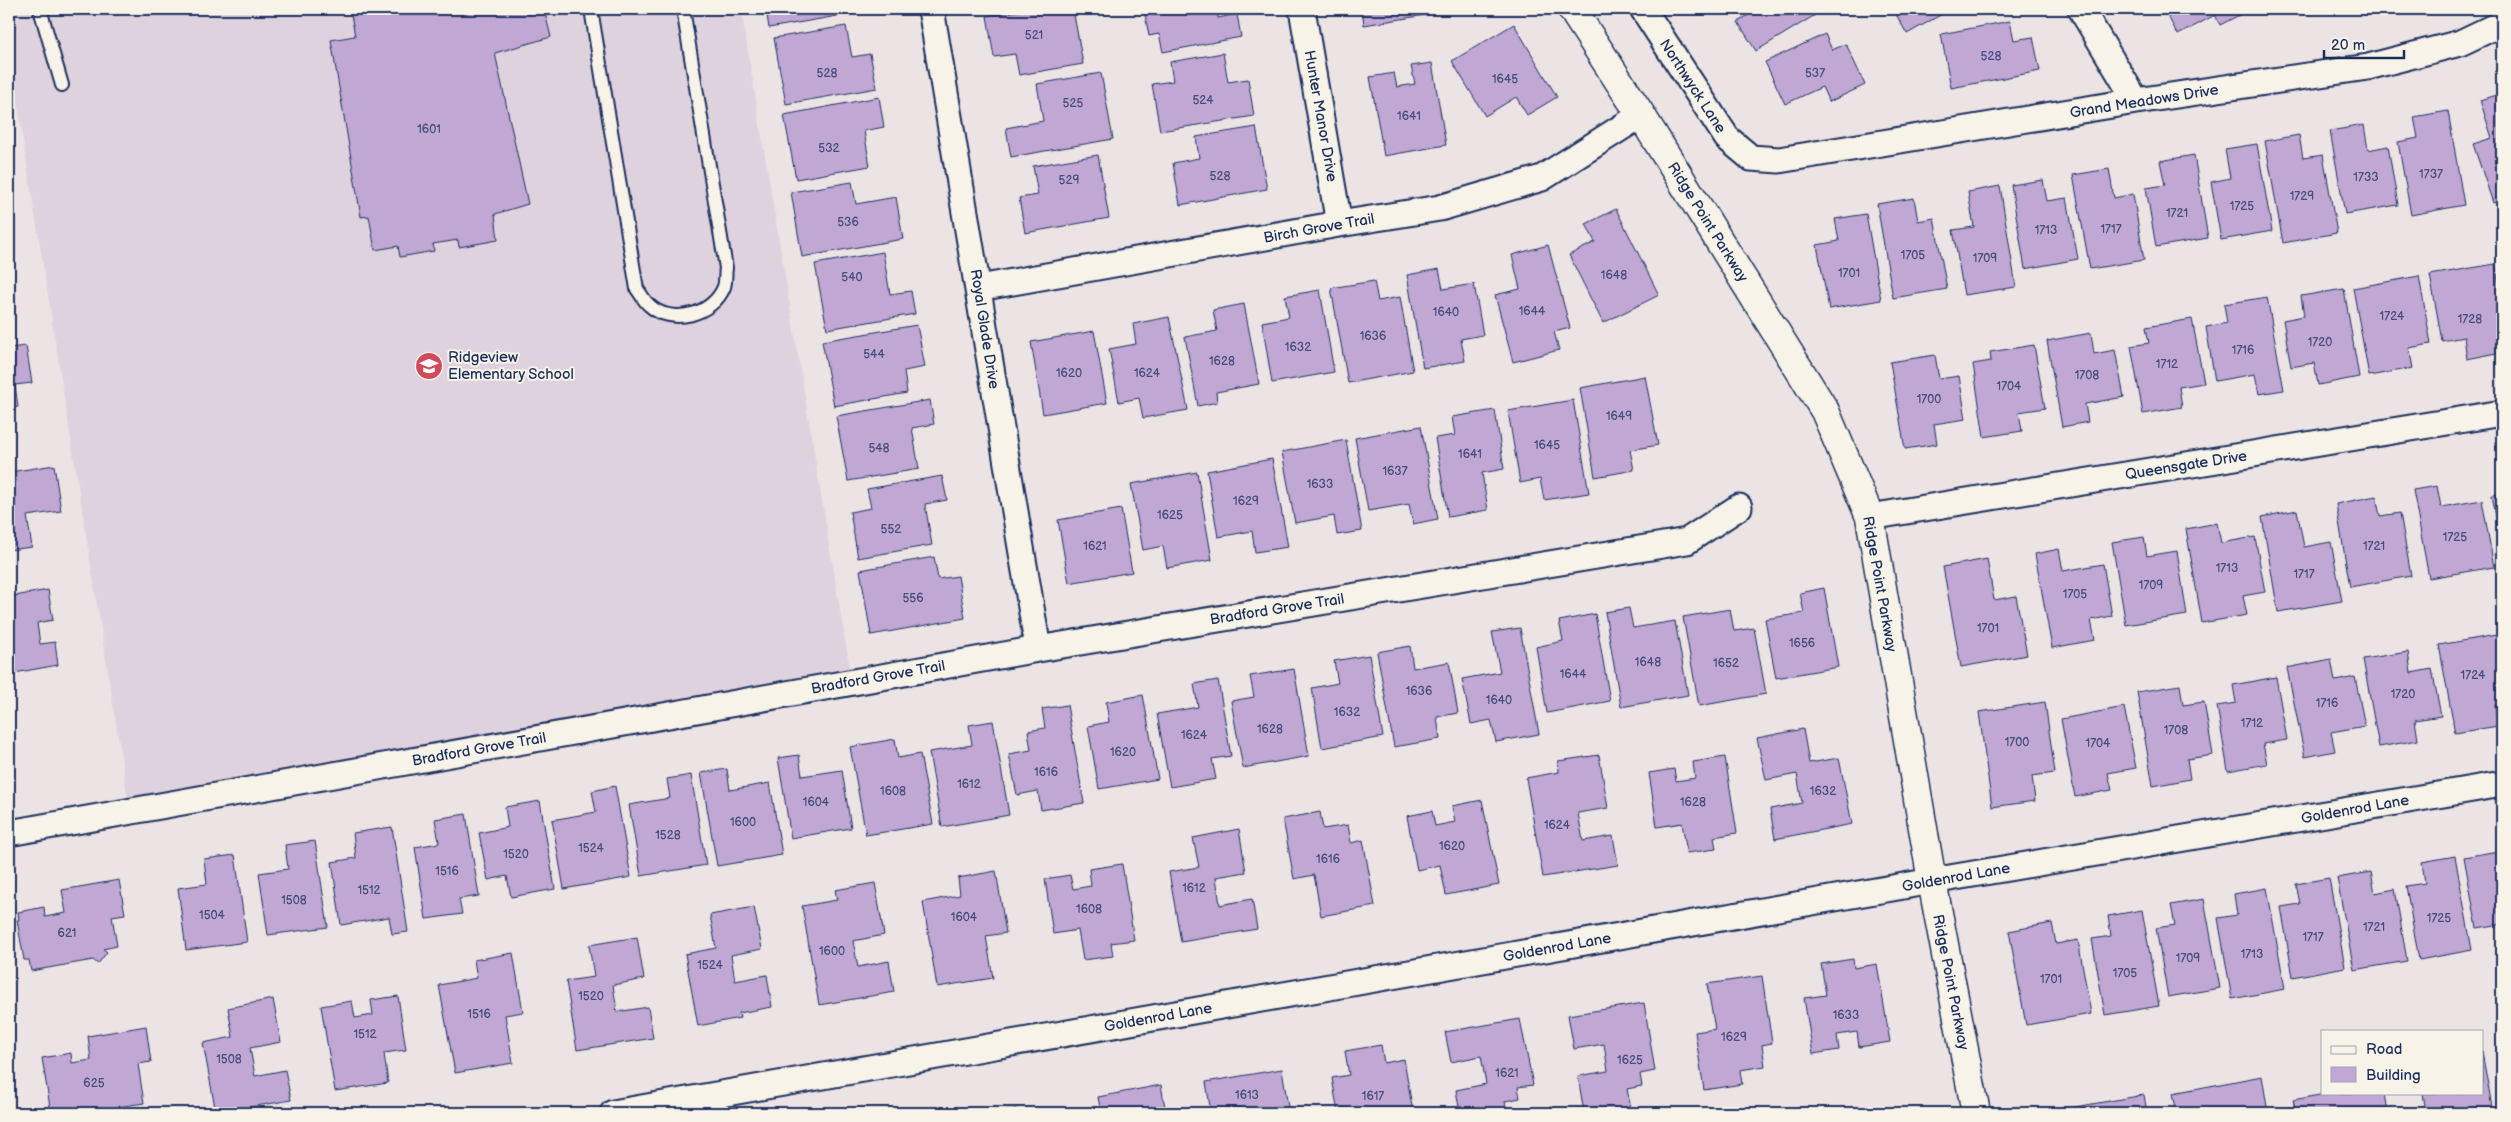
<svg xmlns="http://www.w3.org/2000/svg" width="2511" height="1122" font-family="'Balsamiq Sans',sans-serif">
<rect width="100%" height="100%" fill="#ece4e4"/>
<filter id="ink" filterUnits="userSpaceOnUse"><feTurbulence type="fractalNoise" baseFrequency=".02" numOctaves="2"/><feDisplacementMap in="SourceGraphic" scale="10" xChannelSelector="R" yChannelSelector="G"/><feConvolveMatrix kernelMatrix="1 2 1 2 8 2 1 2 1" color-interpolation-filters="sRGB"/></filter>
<g filter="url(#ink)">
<path fill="#dfd2df" d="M9 9H741L852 682 130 812 9 51Z"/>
<path fill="#c0a7d4" stroke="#1b2f5e" d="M350 9H544L551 37 495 53 528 204 495 214 498 240 459 247 458 240 433 244 434 251 400 257 398 246 375 250 369 216 361 217 331 40 355 36Z
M766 9H842L843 15 769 28Z
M1029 9H1073L1083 64 1019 75 1015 54 994 57 987 16Z
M1144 9H1216L1218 18 1237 14 1241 37 1163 52 1159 34 1149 36Z
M1362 9H1444V12L1364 25Z
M1752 9H1825L1756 51 1738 22 1754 11Z
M1893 9H1951L1907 34Z
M2164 9H2251L2220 25 2215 15 2178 35Z
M2010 21 2014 40 2033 37 2040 71 1951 88 1941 34Z
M1514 24 1557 97 1527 115 1516 97 1485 116 1452 61Z
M846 26 852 57 870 54 877 88 786 104 774 38Z
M1825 34 1832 50 1846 44 1865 85 1829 102 1822 87 1785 104 1765 62Z
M1223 53 1228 82 1248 79 1254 116 1160 131 1152 84 1173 81 1170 62Z
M1432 63 1446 145 1384 156 1370 77 1394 73 1397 87 1415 84 1411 66Z
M1101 73 1113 139 1011 157 1006 128 1043 121 1037 84Z
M2502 93V200L2493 203 2473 144 2492 138 2480 100Z
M879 97 884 127 864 131 870 166 796 179 784 115Z
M2448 111 2464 205 2411 215 2398 142 2418 138 2414 117Z
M2364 125 2368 150 2388 146 2398 205 2345 214 2330 131Z
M1256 127 1267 189 1180 205 1173 163 1199 158 1196 137Z
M2299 135 2303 158 2323 155 2337 233 2283 243 2265 141Z
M2257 144 2272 231 2221 240 2211 182 2230 178 2225 149Z
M1098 155 1109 218 1025 233 1019 198 1038 195 1033 166Z
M2194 155 2208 238 2156 247 2146 188 2165 185 2160 161Z
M2109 169 2114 198 2133 194 2144 260 2090 269 2073 175Z
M2043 180 2047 201 2067 198 2078 259 2025 269 2011 185Z
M852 182 856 204 896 197 903 239 802 257 791 192Z
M2000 186 2016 287 1964 295 1953 230 1974 227 1968 192Z
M1914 198 1918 221 1934 218 1947 289 1893 298 1877 204Z
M1616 209 1659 295 1603 323 1569 255 1595 242 1586 224Z
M1866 214 1881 300 1829 309 1817 245 1839 241 1835 219Z
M1548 245 1570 328 1554 332 1559 350 1513 362 1495 295 1520 289 1512 255Z
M883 252 890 294 911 291 915 314 827 329 815 264Z
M9 254 12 271 9 272Z
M2495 264 2502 302V352L2467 359 2464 337 2442 341 2430 275Z
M1439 269 1443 289 1474 284 1483 335 1461 339 1465 361 1423 368 1407 275Z
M2419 276 2431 344 2409 348 2413 368 2369 376 2353 288Z
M1374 281 1378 301 1400 297 1413 371 1348 383 1331 288Z
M2344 289 2359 377 2318 385 2314 363 2291 367 2283 320 2304 316 2301 296Z
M1320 290 1334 372 1272 383 1262 322 1289 317 1285 296Z
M2267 297 2284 390 2259 394 2255 374 2215 381 2206 327 2227 323 2224 304Z
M1244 304 1259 384 1216 392 1217 402 1198 406 1185 337 1217 331 1213 310Z
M1169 317 1188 410 1143 418 1139 398 1119 402 1109 349 1136 344 1133 324Z
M2192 319 2204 383 2179 387 2182 407 2143 414 2131 346 2149 343 2146 327Z
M917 325 925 367 904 371 907 393 834 406 822 341Z
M1094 331 1107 403 1043 414 1031 342Z
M2091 333 2094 354 2115 350 2124 397 2085 404 2088 422 2062 427 2047 341Z
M2034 345 2045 408 2019 412 2022 431 1984 437 1973 364 1991 361 1990 352Z
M26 346 32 383 15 385 18 407 9 409V348Z
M1935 355 1939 379 1959 376 1966 419 1934 424 1937 444 1905 449 1890 362Z
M1645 376 1658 445 1630 450 1634 470 1595 477 1580 388Z
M930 400 934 424 912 428 919 469 848 481 836 416Z
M1573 400 1589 493 1544 500 1540 479 1520 483 1508 411Z
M1495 410 1504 469 1482 473 1488 510 1448 517 1435 438 1455 435 1452 417Z
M1421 426 1438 519 1413 524 1409 504 1368 511 1355 438Z
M1346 440 1362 531 1337 535 1334 516 1295 523 1282 452Z
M1272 459 1288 547 1255 552 1252 531 1218 537 1207 471Z
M54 465 61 511 27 516 32 547 9 550V504H15L10 472Z
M1197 472 1212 560 1167 568 1163 546 1143 550 1131 484Z
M942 476 947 500 925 504 932 545 858 558 850 512 871 508 867 489Z
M2437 486 2441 507 2482 500 2494 567 2429 578 2413 490Z
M2502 494V544H2501L2492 495Z
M2376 496 2380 516 2400 513 2411 576 2350 587 2336 504Z
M1121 509 1132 572 1069 583 1058 520Z
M2297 510 2304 547 2331 542 2342 601 2278 612 2262 517Z
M2217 523 2221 543 2255 537 2265 592 2243 596 2247 615 2202 623 2186 529Z
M2144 537 2147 556 2177 551 2187 615 2126 625 2112 542Z
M2059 549 2063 571 2103 564 2112 616 2091 620 2095 640 2052 648 2035 554Z
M934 557 938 579 958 576 965 618 871 635 860 570Z
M1987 559 1994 600 2016 596 2027 655 1961 667 1943 567Z
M1824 588 1838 667 1776 678 1765 619 1804 613 1800 593Z
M48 590 53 620 37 623 40 644 55 642 58 665 9 674V597Z
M1629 608 1633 628 1675 621 1688 695 1621 707 1605 612Z
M1730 609 1734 631 1754 628 1766 694 1699 706 1683 617Z
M1595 614 1610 701 1547 713 1536 647 1563 641 1559 621Z
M1520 628 1539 734 1496 742 1491 720 1471 724 1462 679 1500 672 1492 632Z
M2502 634V704L2495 705 2498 726 2455 733 2439 645Z
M1410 646 1413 668 1449 662 1458 713 1437 717 1440 739 1394 747 1377 652Z
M2408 652 2411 673 2432 669 2441 716 2415 720 2418 740 2379 747 2363 659Z
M1369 655 1383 737 1322 748 1312 688 1338 683 1334 661Z
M2331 659 2335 681 2355 677 2365 726 2331 732 2335 751 2305 757 2287 668Z
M1294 669 1309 756 1243 768 1231 701 1254 697 1250 676Z
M2276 677 2287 740 2263 744 2267 764 2228 771 2217 706 2236 703 2233 685Z
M1218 680 1231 756 1212 759 1216 779 1170 787 1157 714 1198 707 1194 684Z
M2180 685 2183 705 2204 702 2213 755 2187 759 2190 779 2153 786 2137 692Z
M1143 695 1158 779 1099 789 1088 726 1109 722 1106 702Z
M2045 702 2055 773 2032 776 2035 801 1992 807 1979 712Z
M1067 705 1084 803 1041 810 1038 791 1017 795 1009 754 1031 750 1028 731 1045 728 1042 709Z
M2124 707 2136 768 2108 773 2112 790 2075 797 2061 719Z
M993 721 1009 815 942 827 929 752 972 745 969 725Z
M1803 729 1809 763 1839 758 1852 824 1775 839 1770 809 1802 803 1797 774 1766 780 1757 738Z
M895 739 898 758 920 754 933 824 866 835 850 747Z
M799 755 802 776 842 770 851 828 791 838 778 758Z
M1599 755 1608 808 1578 813 1583 841 1613 836 1618 865 1543 877 1526 778 1559 772 1558 761Z
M1725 757 1737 833 1714 837 1716 849 1687 853 1682 823 1657 827 1649 773 1674 769 1676 781 1695 778 1693 762Z
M727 769 730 790 770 783 782 855 717 866 701 773Z
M691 775 706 865 641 876 629 805 670 798 667 779Z
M615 786 631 877 564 889 552 820 596 812 592 791Z
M1482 800 1499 885 1446 895 1440 865 1417 870 1407 816 1432 811 1435 826 1455 822 1452 806Z
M540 801 555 889 511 897 507 876 488 880 479 833 508 827 505 807Z
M1320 812 1323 829 1348 825 1351 843 1363 840 1375 906 1321 916 1314 875 1294 879 1283 819Z
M466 814 479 896 459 899 462 914 426 919 415 847 439 843 435 819Z
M392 827 408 932 392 934 389 917 341 925 332 862 356 858 353 833Z
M1239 829 1246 872 1216 877 1220 905 1252 899 1257 929 1181 942 1169 872 1199 867 1193 838Z
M315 841 328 927 268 935 259 873 288 869 285 845Z
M2498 851 2502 871V924L2477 928 2464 857Z
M235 855 247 942 186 950 178 888 207 884 204 859Z
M2455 856 2472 950 2419 960 2406 886 2425 883 2422 862Z
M1122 864 1134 940 1111 943 1113 956 1083 960 1078 930 1053 934 1045 879 1070 875 1073 889 1091 886 1089 869Z
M996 871 1006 933 986 936 993 978 937 987 923 902 960 895 958 878Z
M2371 872 2375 893 2395 889 2407 961 2354 970 2337 878Z
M2329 878 2345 967 2293 977 2281 907 2300 904 2296 884Z
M119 880 125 914 112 916 117 946 103 949 107 952 98 964 93 960 31 971 29 960H24L17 920H19L18 912 44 907 45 917 66 913 62 890Z
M875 883 884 935 853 941 858 967 889 961 894 992 819 1005 802 906 837 900 835 890Z
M2267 888 2285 989 2232 999 2218 918 2237 915 2234 894Z
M2204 899 2220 988 2168 997 2156 928 2175 925 2171 905Z
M754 907 762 949 731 955 735 981 767 975 772 1007 739 1013 740 1018 698 1026 685 954 716 948 710 915Z
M2142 910 2159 1006 2105 1015 2092 939 2111 936 2108 916Z
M2052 923 2056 944 2078 940 2091 1014 2026 1025 2009 931Z
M637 937 644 979 613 985 617 1012 648 1007 653 1038 577 1050 566 981 594 977 589 945Z
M513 953 523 1012 505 1015 513 1063 455 1073 439 985 477 978 474 960Z
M1853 959 1854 968 1877 964 1890 1042 1859 1047 1857 1032 1837 1035 1839 1050 1813 1054 1804 998 1826 995 1821 964Z
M1762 976 1772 1043 1762 1045 1765 1066 1740 1070 1742 1084 1704 1090 1695 1032 1715 1029 1707 984Z
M398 996 406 1050 384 1053 388 1083 335 1091 321 1006 352 1001 355 1018 373 1015 371 1000Z
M273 999 281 1042 250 1048 255 1076 285 1070 291 1100 216 1113 203 1043 233 1037 228 1008Z
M1644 1003 1655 1071 1640 1074 1642 1086 1627 1089 1631 1109 1604 1113H1584L1578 1076 1608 1071 1604 1044 1574 1049 1568 1015Z
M1520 1019 1533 1085 1518 1087 1520 1098 1505 1101 1507 1113H1460L1456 1090 1486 1084 1481 1056 1451 1062 1445 1032Z
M146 1026 151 1062 138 1064 144 1103 78 1113H51L42 1058 71 1053 72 1063 91 1060 88 1036Z
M1381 1045 1384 1063 1404 1059 1413 1113H1338L1332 1078 1349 1075 1345 1051Z
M2482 1052 2493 1113H2426L2423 1093H2482Z
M1282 1069 1289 1113H1243L1242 1108 1211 1113 1206 1082Z
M2262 1076 2268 1113H2177L2173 1093Z
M1161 1085 1166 1113H1101L1098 1097Z
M2330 1093H2384L2387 1113H2296L2293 1100Z
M2144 1095 2147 1113H2052V1111Z
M1016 1109V1113H986Z"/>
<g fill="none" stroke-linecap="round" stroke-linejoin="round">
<g stroke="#1b2f5e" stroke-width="16">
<path id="service" d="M40 9 62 85
M591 9 637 289C641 294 644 301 649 305 671 326 713 315 724 287 726 281 725 273 726 268L683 9"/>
</g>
<g stroke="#1b2f5e" stroke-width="29">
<path id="minor" d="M931 9 1038 649
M1302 9 1339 224
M1643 9 1727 138 1751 158 1779 160 2136 101 2368 67 2460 43 2502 23
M2081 9 2136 101
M979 288 1339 224 1440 208 1542 178 1641 115
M1870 517 2502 413
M9 833 1038 649 1687 541 1739 507
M613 1113 1932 881 2502 784"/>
</g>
<g stroke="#1b2f5e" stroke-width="31">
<path id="tertiary" d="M1572 9 1641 115 1825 411 1870 517 1932 881 1976 1113"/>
</g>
<use href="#service" stroke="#f7f3e8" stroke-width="12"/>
<use href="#minor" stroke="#f7f3e8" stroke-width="25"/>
<use href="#tertiary" stroke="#f7f3e8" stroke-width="28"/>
</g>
</g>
<defs>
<g id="school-disc" transform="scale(1.4375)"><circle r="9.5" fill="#d1495b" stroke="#f7f3e8"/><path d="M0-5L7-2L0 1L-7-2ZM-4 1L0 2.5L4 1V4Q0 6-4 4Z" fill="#fff"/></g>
</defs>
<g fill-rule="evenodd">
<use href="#school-disc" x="429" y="366"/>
</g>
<g text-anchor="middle" stroke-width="4" stroke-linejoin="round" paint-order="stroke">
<g font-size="12" fill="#444d7c">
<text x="1034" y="39">521</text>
<text x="1991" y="60">528</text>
<text x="827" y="77">528</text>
<text x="1815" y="77">537</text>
<text x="1505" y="83">1645</text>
<text x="1203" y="104">524</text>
<text x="1073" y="107">525</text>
<text x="1409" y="120">1641</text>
<text x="429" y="133">1601</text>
<text x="829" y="152">532</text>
<text x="2431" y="178">1737</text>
<text x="1220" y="180">528</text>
<text x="2366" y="181">1733</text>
<text x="1069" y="184">529</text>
<text x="2302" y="200">1729</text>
<text x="2242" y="210">1725</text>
<text x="2177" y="217">1721</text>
<text x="848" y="226">536</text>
<text x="2111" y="233">1717</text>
<text x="2046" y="234">1713</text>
<text x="1913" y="259">1705</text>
<text x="1985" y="262">1709</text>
<text x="1849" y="277">1701</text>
<text x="1614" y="279">1648</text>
<text x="852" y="281">540</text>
<text x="1532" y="315">1644</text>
<text x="1446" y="316">1640</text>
<text x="2392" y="320">1724</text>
<text x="2470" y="323">1728</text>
<text x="1373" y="340">1636</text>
<text x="2320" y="346">1720</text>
<text x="1298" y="351">1632</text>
<text x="2243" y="354">1716</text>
<text x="874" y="358">544</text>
<text x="1222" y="365">1628</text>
<text x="2167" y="368">1712</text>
<text x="1069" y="377">1620</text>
<text x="1147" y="377">1624</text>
<text x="2087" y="379">1708</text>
<text x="2009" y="390">1704</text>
<text x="1929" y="403">1700</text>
<text x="1619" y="420">1649</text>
<text x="1547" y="449">1645</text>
<text x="879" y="452">548</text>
<text x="1470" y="458">1641</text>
<text x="1395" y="475">1637</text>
<text x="1320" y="488">1633</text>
<text x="1246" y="505">1629</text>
<text x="1170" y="519">1625</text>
<text x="891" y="533">552</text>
<text x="2455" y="541">1725</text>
<text x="1095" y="550">1621</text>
<text x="2374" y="550">1721</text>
<text x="2227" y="572">1713</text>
<text x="2304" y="578">1717</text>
<text x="2151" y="589">1709</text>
<text x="2075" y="598">1705</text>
<text x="913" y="602">556</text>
<text x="1988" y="632">1701</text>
<text x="1802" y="647">1656</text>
<text x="1648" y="666">1648</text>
<text x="1726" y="667">1652</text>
<text x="1573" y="678">1644</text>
<text x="2473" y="679">1724</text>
<text x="1419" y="695">1636</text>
<text x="2403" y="698">1720</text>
<text x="1499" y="704">1640</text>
<text x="2327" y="707">1716</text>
<text x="1347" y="716">1632</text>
<text x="2252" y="727">1712</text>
<text x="1270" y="733">1628</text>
<text x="2176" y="734">1708</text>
<text x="1194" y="739">1624</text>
<text x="2017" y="746">1700</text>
<text x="2098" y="747">1704</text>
<text x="1123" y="756">1620</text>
<text x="1046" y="776">1616</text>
<text x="969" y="788">1612</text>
<text x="893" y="795">1608</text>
<text x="1823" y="795">1632</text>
<text x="816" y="806">1604</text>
<text x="1693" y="806">1628</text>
<text x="743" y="826">1600</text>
<text x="1557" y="829">1624</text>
<text x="668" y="839">1528</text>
<text x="1452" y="850">1620</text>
<text x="591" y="852">1524</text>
<text x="516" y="858">1520</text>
<text x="1328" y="863">1616</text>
<text x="447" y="875">1516</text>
<text x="1194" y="892">1612</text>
<text x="369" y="894">1512</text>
<text x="294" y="904">1508</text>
<text x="1089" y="913">1608</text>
<text x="212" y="919">1504</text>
<text x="964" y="921">1604</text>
<text x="2439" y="922">1725</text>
<text x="2374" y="931">1721</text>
<text x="67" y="937">621</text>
<text x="2313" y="941">1717</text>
<text x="832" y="955">1600</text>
<text x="2252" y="958">1713</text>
<text x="2188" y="962">1709</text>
<text x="710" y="969">1524</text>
<text x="2125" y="977">1705</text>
<text x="2051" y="983">1701</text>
<text x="591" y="1000">1520</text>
<text x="479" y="1018">1516</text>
<text x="1846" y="1019">1633</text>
<text x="365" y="1038">1512</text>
<text x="1734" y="1041">1629</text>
<text x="229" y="1063">1508</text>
<text x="1630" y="1064">1625</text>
<text x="1507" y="1077">1621</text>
<text x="94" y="1087">625</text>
<text x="1247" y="1099">1613</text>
<text x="1373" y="1100">1617</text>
</g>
<g font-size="15" fill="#1b2f5e" stroke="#f7f3e8">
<text transform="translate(1693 86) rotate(57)" y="5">Northwyck Lane</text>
<text transform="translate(2144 101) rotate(-9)" y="5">Grand Meadows Drive</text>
<text transform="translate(1321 116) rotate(80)" y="5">Hunter Manor Drive</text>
<text transform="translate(1708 222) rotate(58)" y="5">Ridge Point Parkway</text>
<text transform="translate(1319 228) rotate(-10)" y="5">Birch Grove Trail</text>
<text transform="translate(985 329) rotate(81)" y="5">Royal Glade Drive</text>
<text transform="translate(2186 465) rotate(-9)" y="5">Queensgate Drive</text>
<text transform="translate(1880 584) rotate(80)" y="5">Ridge Point Parkway</text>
<text transform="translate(1277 609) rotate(-9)" y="5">Bradford Grove Trail</text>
<text transform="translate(878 677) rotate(-10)" y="5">Bradford Grove Trail</text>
<text transform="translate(479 749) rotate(-10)" y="5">Bradford Grove Trail</text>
<text transform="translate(2355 809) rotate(-10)" y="5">Goldenrod Lane</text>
<text transform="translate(1956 877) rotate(-10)" y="5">Goldenrod Lane</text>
<text transform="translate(1557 947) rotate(-10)" y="5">Goldenrod Lane</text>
<text transform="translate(1951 982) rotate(79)" y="5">Ridge Point Parkway</text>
<text transform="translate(1158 1017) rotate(-10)" y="5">Goldenrod Lane</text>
</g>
<g font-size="15" fill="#1b2f5e" stroke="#f7f3e8" text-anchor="start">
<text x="448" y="362">Ridgeview<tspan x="448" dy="17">Elementary School</tspan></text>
</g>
</g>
<rect width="2511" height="1122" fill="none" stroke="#f7f3e8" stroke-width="30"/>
<rect x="15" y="15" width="2481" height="1092" fill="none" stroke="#1b2f5e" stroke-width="2" filter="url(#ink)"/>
<rect x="2321" y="1030" width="162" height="65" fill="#f7f3e8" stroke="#9fa5b1"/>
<rect x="2331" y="1046" width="25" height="8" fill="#f7f3e8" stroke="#9fa5b1"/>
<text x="2366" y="1054" font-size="15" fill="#1b2f5e">Road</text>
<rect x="2331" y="1067" width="25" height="15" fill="#c0a7d4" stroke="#9fa5b1"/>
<text x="2366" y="1080" font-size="15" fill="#1b2f5e">Building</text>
<path d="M2324 50v8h80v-8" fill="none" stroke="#1b2f5e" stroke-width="2.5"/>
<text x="2331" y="50" font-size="15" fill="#1b2f5e" stroke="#f7f3e8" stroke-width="4" paint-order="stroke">20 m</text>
</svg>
